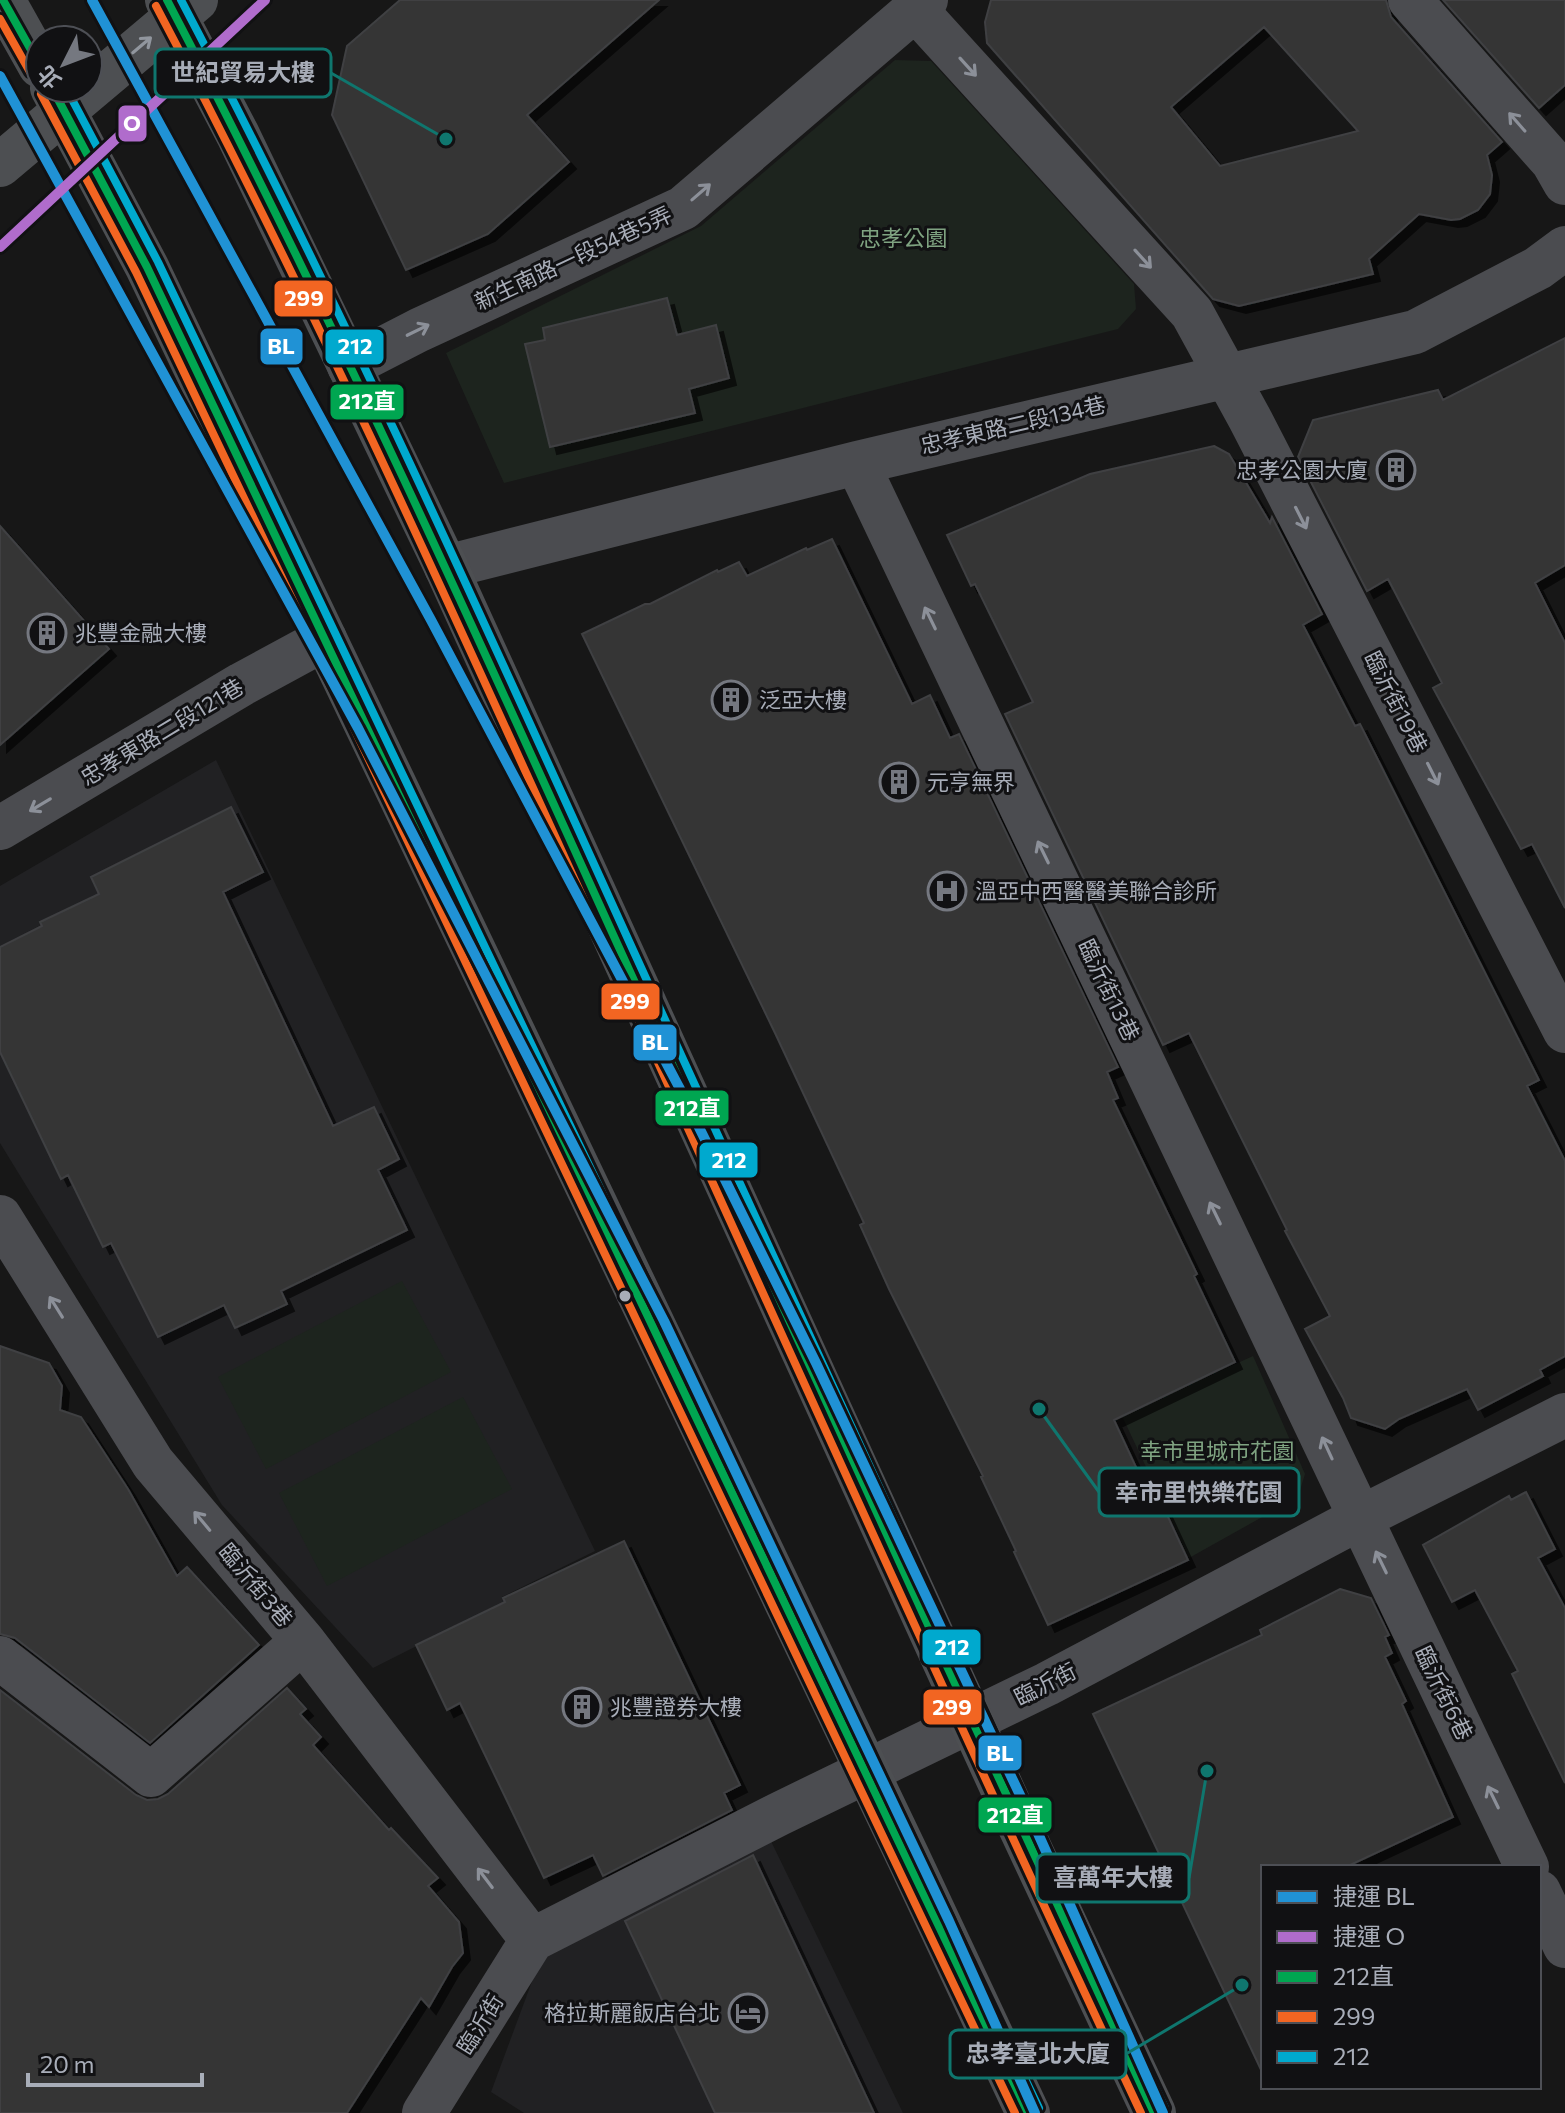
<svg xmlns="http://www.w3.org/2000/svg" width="1565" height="2113" font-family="Commissioner,'Noto Sans TC',sans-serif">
<defs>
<filter id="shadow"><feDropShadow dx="7" dy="7" stdDeviation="0" flood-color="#0009"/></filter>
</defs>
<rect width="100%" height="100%" fill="#171717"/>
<path fill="#212123" d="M216 760 595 1551 502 1597 504 1602 373 1668 222 1505 0 1143V886Z
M768 1835 903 2113H524L491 2092 547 1941Z"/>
<path fill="#1d241e" d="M895 60 931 61 1134 284 1136 309 1118 329 504 483 446 353 701 226Z
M402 1281 451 1372 266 1469 218 1377Z
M1253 1356 1305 1474 1298 1497 1189 1558 1122 1416Z
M463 1397 512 1489 327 1586 279 1493Z"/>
<path fill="#353536" stroke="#3f4043" stroke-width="2" fill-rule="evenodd" filter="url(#shadow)" d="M400 0H659L527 115 569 162 488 234 406 270 332 115 347 46Z
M991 0H1386L1391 17 1502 142 1487 155 1492 175 1490 194 1478 210 1460 219 1451 220 1419 214 1369 259 1373 274 1239 306 1213 299 987 43 985 22ZM1264 27 1358 131 1220 166 1171 107Z
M1443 0H1565V85L1539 108Z
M667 298 677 335 716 325 729 378 689 389 695 413 550 447 525 344 545 340 543 328Z
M1565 338V565L1535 583 1565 643V908L1532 844 1521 849 1433 688 1442 683 1388 579 1367 591 1298 457 1313 420 1438 390 1443 400Z
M1214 446 1229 454 1270 523 1272 517 1322 614 1303 625 1355 726 1360 724 1539 1080 1527 1086 1565 1161V1356L1540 1370 1543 1376 1478 1410 1467 1389 1399 1419 1385 1429 1351 1418 1343 1398 1305 1329 1330 1316 1285 1231 1287 1230 1189 1033 1163 1045 1005 714 1033 702 975 584 971 586 947 535 1090 474Z
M0 526 109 649 0 745Z
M832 539 912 704 930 695 950 738 959 734 1118 1067 1107 1072 1118 1098 1113 1100 1197 1274 1194 1276 1235 1362 1114 1420 1155 1508 1162 1504 1188 1560 1048 1625 1014 1552 1016 1551 981 1477 983 1476 889 1289 860 1225 864 1223 775 1033 582 634 645 604H650L717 570 718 572 739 562 747 576 806 548 807 550Z
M231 807 263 872 223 892 333 1126 374 1107 399 1159 378 1170 407 1230 281 1291 287 1304 235 1328 224 1305 158 1337 111 1243 103 1247 68 1175 61 1179 0 1052V947L42 926 40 922 99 894 91 877Z
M0 1346 49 1363 62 1386 60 1410 81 1417 128 1489 177 1576 187 1567 259 1645 150 1743 15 1638 0 1634Z
M1526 1492 1555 1549 1538 1558 1565 1608V1783L1512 1674 1518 1671 1475 1590 1452 1602 1423 1545 1509 1496 1511 1500Z
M624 1541 740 1785 724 1793 732 1810 603 1876 593 1855 544 1878 460 1703 447 1710 416 1645 505 1602 503 1598Z
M1340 1589 1371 1598 1389 1635 1385 1637 1392 1653 1385 1657 1406 1701 1402 1704 1453 1817 1346 1867H1263V2074L1093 1714 1262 1635 1260 1630Z
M287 1688 306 1709 300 1714 321 1737 313 1745 389 1830 391 1828 438 1878 428 1886 459 1922 463 1953 452 1967 429 2007 421 1998 347 2113H0V1690L136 1795 147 1800 158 1799 168 1794Z
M753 1855 874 2113H715L625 1921Z"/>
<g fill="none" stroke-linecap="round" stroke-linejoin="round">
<path stroke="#4b4c50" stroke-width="44" d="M1410 0 1553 162 1565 183
M915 9 1192 313 1250 419 1565 1031
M349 366 419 330 683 208 926 0
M857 463 1527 1867
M446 567 857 463 1415 332 1538 268 1565 248
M0 828 242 684 325 639
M0 1217 153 1463 303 1641 532 1940
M0 1658 151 1775 303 1641
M1539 1892 1565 1946
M424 2113 532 1940 779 1814 1047 1684 1360 1518 1565 1415"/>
<path stroke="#4d4f52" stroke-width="44" d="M3 0 40 66
M167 0 238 135 446 567 1011 1808 1154 2113
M52 88 147 267 908 1857 1028 2113
M0 165 196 0"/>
<g stroke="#111113" stroke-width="14">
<path id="bus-1" d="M3 0 40 66
M167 0C332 315 479 639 626 963 801 1347 975 1731 1154 2113
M52 88 147 267 1028 2113"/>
</g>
<g stroke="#111113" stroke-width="14">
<path id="bus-2" d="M156 6C320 316 464 636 609 955 785 1341 960 1728 1141 2113
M0 19 30 72
M41 94 136 272 1015 2113"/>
</g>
<g stroke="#111113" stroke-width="14">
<path id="bus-3" d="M181 0C344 310 488 631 633 950 809 1336 985 1723 1165 2108
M66 88 158 262 1039 2108"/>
</g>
<use href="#bus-1" stroke="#00a651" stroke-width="8"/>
<use href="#bus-2" stroke="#f26522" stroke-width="8"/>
<use href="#bus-3" stroke="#00a9ce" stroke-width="8"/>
<g stroke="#111113" stroke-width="16">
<path id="metro-1" d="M92 0 431 620 679 1087 816 1363 1036 1829 1163 2113
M0 76 358 728 664 1321 949 1921 1035 2113"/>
</g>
<g stroke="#111113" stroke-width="16">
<path id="metro-2" d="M0 247 265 0"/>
</g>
<use href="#metro-1" stroke="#2092d5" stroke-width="10"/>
<use href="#metro-2" stroke="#b06ccc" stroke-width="10"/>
</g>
<defs><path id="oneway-shaft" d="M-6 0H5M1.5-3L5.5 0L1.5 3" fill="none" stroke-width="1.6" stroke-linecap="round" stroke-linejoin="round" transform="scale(2)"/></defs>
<use stroke="#91969e" href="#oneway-shaft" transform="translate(142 45) rotate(-40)"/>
<g stroke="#8c9099">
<use href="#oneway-shaft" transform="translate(968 67) rotate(48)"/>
<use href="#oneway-shaft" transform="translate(1517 122) rotate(-131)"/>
<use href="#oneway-shaft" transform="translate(701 192) rotate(-41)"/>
<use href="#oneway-shaft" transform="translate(1143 259) rotate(48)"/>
<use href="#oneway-shaft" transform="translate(418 330) rotate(-26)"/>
<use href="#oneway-shaft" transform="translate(1301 518) rotate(63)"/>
<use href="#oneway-shaft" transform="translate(930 618) rotate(-116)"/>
<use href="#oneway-shaft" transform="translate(1433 774) rotate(63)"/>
<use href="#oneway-shaft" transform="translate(40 805) rotate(149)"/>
<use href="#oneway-shaft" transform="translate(1043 852) rotate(-116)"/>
<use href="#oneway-shaft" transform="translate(1215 1213) rotate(-116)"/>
<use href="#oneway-shaft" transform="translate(56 1307) rotate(-122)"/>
<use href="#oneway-shaft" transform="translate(1327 1448) rotate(-115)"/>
<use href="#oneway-shaft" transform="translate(202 1521) rotate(-130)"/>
<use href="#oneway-shaft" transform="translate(1381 1562) rotate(-116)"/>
<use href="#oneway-shaft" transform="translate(1493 1797) rotate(-116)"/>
<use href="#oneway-shaft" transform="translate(485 1878) rotate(-127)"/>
</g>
<defs>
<g id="building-ring" transform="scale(2)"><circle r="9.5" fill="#111113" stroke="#757880" stroke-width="1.5"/><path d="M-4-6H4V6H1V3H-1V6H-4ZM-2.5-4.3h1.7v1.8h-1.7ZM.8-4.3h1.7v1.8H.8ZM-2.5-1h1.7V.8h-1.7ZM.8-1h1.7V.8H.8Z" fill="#757880"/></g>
<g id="hospital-ring" transform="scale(2)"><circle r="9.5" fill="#111113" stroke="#757880" stroke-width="1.5"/><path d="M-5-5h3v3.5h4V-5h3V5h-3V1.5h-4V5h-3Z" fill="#757880"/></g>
<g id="hotel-ring" transform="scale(2)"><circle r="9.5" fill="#111113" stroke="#757880" stroke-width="1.5"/><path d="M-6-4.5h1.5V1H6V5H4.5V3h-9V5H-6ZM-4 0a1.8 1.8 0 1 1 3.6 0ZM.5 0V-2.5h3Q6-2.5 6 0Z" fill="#757880"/></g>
</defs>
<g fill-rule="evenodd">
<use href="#building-ring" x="1396" y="470"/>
<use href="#building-ring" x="47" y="633"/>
<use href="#building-ring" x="731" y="700"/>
<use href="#building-ring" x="899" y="782"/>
<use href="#hospital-ring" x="947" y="891"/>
<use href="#building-ring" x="582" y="1707"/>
<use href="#hotel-ring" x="748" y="2013"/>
</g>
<circle fill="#a8adb8" stroke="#111113" stroke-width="3" cx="625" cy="1296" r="7"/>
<g text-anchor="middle" stroke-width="6" stroke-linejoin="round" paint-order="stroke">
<g font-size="22" fill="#7fa381" stroke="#111113">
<text x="903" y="246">忠孝公園</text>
<text x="1217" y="1459">幸市里城市花園</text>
</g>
<g font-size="22" fill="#a8adb8" stroke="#111113">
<text transform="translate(573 258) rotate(-25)" y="8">新生南路一段54巷5弄</text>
<text transform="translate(1013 425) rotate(-13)" y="8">忠孝東路二段134巷</text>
<text transform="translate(1396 702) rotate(63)" y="8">臨沂街19巷</text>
<text transform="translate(162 732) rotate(-31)" y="8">忠孝東路二段121巷</text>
<text transform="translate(1109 990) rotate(64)" y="8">臨沂街13巷</text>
<text transform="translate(256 1585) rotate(50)" y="8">臨沂街3巷</text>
<text transform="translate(1045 1684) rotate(-27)" y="8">臨沂街</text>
<text transform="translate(1444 1693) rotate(64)" y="8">臨沂街6巷</text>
<text transform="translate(480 2024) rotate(-58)" y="8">臨沂街</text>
</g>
<g font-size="22" fill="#a8adb8" stroke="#111113" text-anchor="start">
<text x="1368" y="478" text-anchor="end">忠孝公園大廈</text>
<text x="75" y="641">兆豐金融大樓</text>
<text x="759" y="708">泛亞大樓</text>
<text x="927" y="790">元亨無界</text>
<text x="975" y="899">溫亞中西醫醫美聯合診所</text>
<text x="610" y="1715">兆豐證券大樓</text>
<text x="720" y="2021" text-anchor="end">格拉斯麗飯店台北</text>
</g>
</g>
<path fill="none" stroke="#0f766e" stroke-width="3" d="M446 139L331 73M1039 1409L1099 1492M1207 1771L1189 1878M1242 1985L1126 2054"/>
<g fill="#0f766e" stroke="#111113" stroke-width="3">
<circle cx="446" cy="139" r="8"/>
<circle cx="1039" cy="1409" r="8"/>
<circle cx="1207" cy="1771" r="8"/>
<circle cx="1242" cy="1985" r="8"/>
</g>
<g fill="#111113" stroke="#0f766e" stroke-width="3">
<rect x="155" y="49" width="176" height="48" rx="8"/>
<rect x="1099" y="1468" width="200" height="48" rx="8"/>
<rect x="1037" y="1854" width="152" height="48" rx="8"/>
<rect x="950" y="2030" width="176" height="48" rx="8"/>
</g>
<g font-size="24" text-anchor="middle" font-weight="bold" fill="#a8adb8">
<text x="243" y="81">世紀貿易大樓</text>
<text x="1199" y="1501">幸市里快樂花園</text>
<text x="1113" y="1886">喜萬年大樓</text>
<text x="1038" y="2062">忠孝臺北大廈</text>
</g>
<g stroke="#111113" stroke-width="3">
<rect x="117" y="104" width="31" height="39" rx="8" fill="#b06ccc"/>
<rect x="273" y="279" width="61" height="39" rx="8" fill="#f26522"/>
<rect x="259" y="327" width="45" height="39" rx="8" fill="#2092d5"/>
<rect x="324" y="328" width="61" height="38" rx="8" fill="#00a9ce"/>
<rect x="329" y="383" width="76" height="38" rx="8" fill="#00a651"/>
<rect x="600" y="982" width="61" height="39" rx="8" fill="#f26522"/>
<rect x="632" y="1023" width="46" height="39" rx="8" fill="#2092d5"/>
<rect x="654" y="1089" width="76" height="38" rx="8" fill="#00a651"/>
<rect x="698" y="1141" width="61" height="38" rx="8" fill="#00a9ce"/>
<rect x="921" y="1628" width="61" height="38" rx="8" fill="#00a9ce"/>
<rect x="922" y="1688" width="61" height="38" rx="8" fill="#f26522"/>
<rect x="977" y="1734" width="46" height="38" rx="8" fill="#2092d5"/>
<rect x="977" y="1796" width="76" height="38" rx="8" fill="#00a651"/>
</g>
<g font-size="22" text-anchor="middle" font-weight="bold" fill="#fff">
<text x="132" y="131">O</text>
<text x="304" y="306">299</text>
<text x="281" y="354">BL</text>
<text x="355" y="354">212</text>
<text x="367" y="409">212直</text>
<text x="630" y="1009">299</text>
<text x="655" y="1050">BL</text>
<text x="692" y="1116">212直</text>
<text x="729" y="1168">212</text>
<text x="952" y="1655">212</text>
<text x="952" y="1715">299</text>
<text x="1000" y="1761">BL</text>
<text x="1015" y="1823">212直</text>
</g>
<rect x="1261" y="1865" width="280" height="224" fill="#111113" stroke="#4d4f55" stroke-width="2"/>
<rect x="1277" y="1891" width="40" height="12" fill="#2092d5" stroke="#4d4f55" stroke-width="2"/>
<text x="1333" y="1905" font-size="24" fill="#a8adb8">捷運 BL</text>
<rect x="1277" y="1931" width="40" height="12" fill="#b06ccc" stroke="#4d4f55" stroke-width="2"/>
<text x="1333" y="1945" font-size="24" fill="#a8adb8">捷運 O</text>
<rect x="1277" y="1971" width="40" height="12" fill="#00a651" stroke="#4d4f55" stroke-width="2"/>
<text x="1333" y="1985" font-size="24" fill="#a8adb8">212直</text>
<rect x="1277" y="2011" width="40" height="12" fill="#f26522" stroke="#4d4f55" stroke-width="2"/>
<text x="1333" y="2025" font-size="24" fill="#a8adb8">299</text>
<rect x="1277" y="2051" width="40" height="12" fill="#00a9ce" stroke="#4d4f55" stroke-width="2"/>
<text x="1333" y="2065" font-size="24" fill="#a8adb8">212</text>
<g transform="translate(64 64) rotate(228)"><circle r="38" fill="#111113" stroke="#4d4f55" stroke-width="2"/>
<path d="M0-6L14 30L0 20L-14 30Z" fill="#757880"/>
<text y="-12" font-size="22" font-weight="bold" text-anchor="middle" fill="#a8adb8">北</text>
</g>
<path d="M28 2073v12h174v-12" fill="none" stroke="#a8adb8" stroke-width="4"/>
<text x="40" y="2073" font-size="24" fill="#a8adb8" stroke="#111113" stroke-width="6" paint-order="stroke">20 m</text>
</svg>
